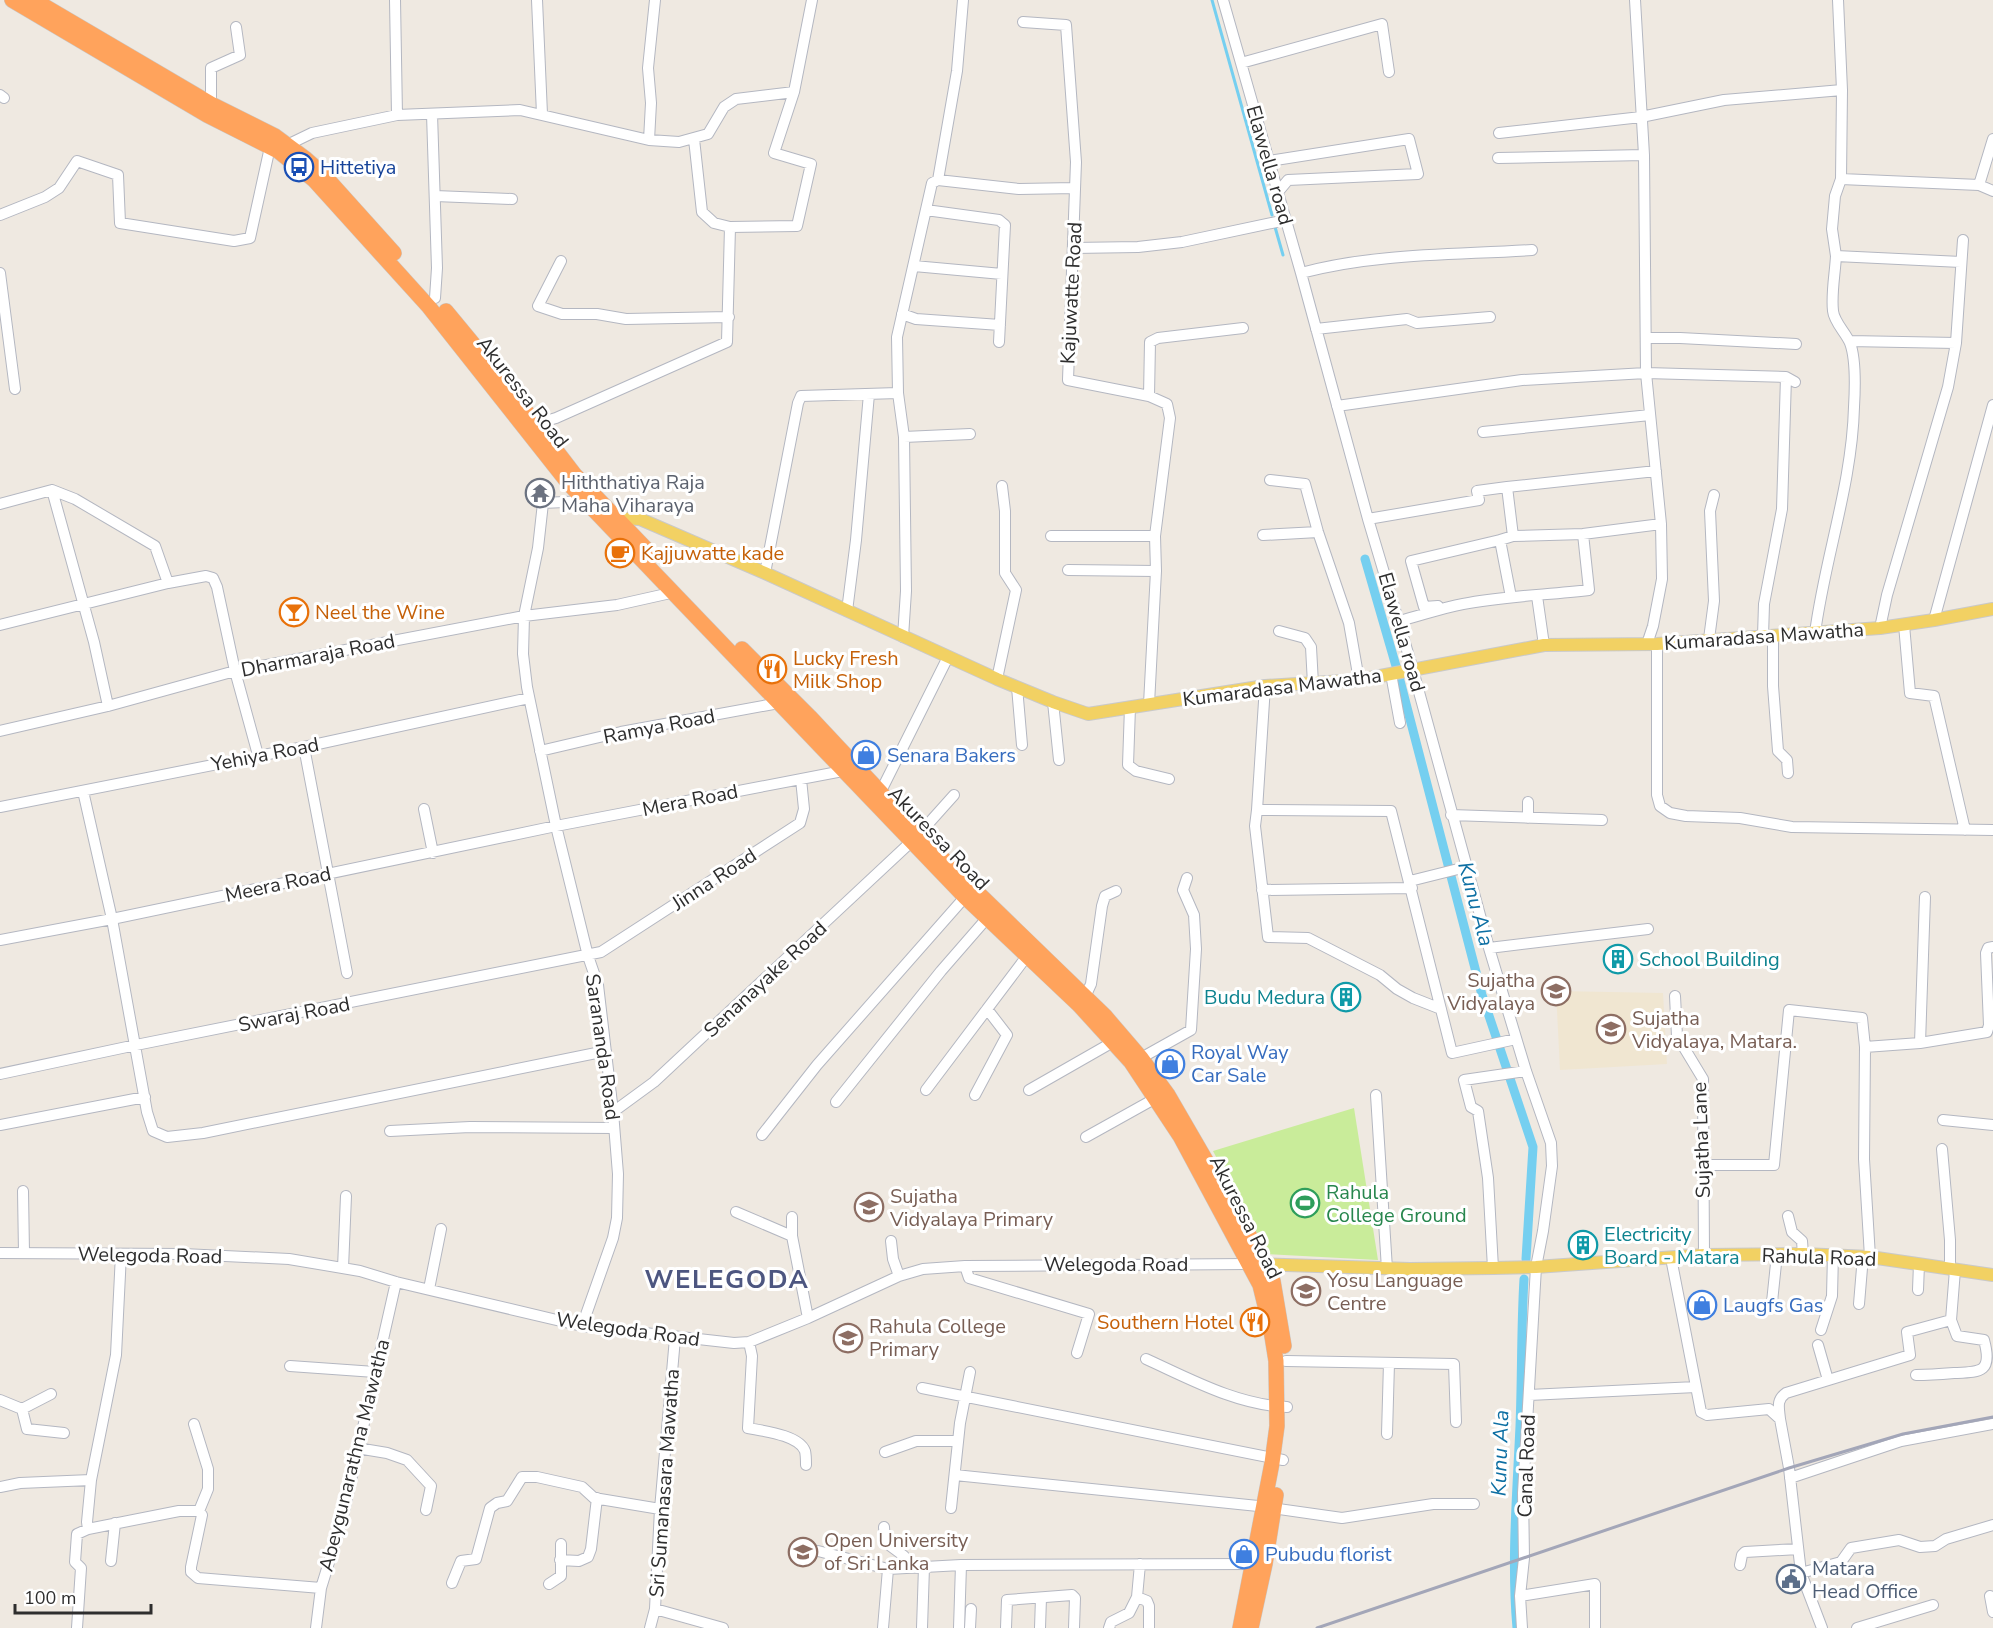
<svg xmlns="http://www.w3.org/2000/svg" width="1993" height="1628" font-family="'Nunito Sans',sans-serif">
<rect width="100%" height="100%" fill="#efe9e1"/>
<path fill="#f0e6d1" d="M1556 991 1663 993 1667 1064 1560 1070Z"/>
<path fill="#c9ec9a" d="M1354 1108 1378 1260 1267 1254 1213 1151Z"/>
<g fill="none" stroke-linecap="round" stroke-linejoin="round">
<path stroke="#75cff0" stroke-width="3" d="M1212 0 1272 215
M1275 227 1283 255"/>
<path stroke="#75cff0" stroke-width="9" d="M1365 559 1398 673 1482 995 1533 1147 1526 1259
M1517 1628C1511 1561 1517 1493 1520 1426 1522 1377 1521 1328 1524 1279"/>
<g stroke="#b4b7c1" stroke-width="12">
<path id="minor" d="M395 0 397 115
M537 0 542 114
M1223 0 1301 273 1368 519 1413 670 1489 948 1526 1071 1551 1143 1552 1166 1543 1231 1536 1267 1523 1493 1524 1558 1520 1596 1522 1628
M1635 0 1644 155 1646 373 1661 524 1662 579 1653 626 1647 644
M1838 0 1842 90 1841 179 1835 196 1832 229 1836 256 1961 262
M1023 22 1066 25 1076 162 1068 380 1149 396 1167 404 1170 418 1155 536 1156 571 1149 704
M1241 63 1382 24 1389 72
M0 95 4 98
M211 104V68L240 55 236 27
M432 114 437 268 435 298
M1499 133 1641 117 1724 100 1842 90
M649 140 651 103 648 68 655 0
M283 147 312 133 397 115 520 110 649 140 679 142 708 134 724 107 736 99 794 92
M1498 158 1644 155
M1269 161 1409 139 1418 174 1288 180 1278 192
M1841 179 1979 185 1993 191
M938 180 957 71 963 0
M1979 185 1993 139
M435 196 512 199
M926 210 999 220 1005 225 999 342
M0 215 45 197 59 188 77 161 118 175 120 223 234 241 250 238 270 147
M730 227 797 226 811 164 774 153 794 92 812 0
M1073 248 1138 247 1182 242 1286 220
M561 261 538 306 562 314H597L626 319 729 317
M914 266 1002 274
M0 273 15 389
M1301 273C1375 253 1455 255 1532 250
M902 314 916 319 1000 325
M1316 329 1407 319 1417 323 1490 317
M1646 338H1680L1796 344
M1849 341 1956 343
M1149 396 1150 342 1158 338 1243 328
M1337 406 1522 380 1646 373 1786 377 1795 382
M535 424 556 418 727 342 730 227 714 223 702 212 694 139
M1483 432 1650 415
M904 437 970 434
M1270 480 1305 484 1318 532 1349 623 1359 680
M52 490 94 642 108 706
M0 504 52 490 75 499 155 546 168 583
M1368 519 1479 500 1477 491 1507 487
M1263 535 1318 532
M1051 536H1155
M1513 536 1507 487 1656 471
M1068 570 1156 571
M765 573 798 403 801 396 898 393
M1537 596 1544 645
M1511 597 1500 540 1513 536 1583 534 1661 524
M1438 606 1424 607 1411 561 1500 540
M847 611 856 540 869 394
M1934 620 1993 405
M1399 621C1420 616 1441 608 1463 604 1504 596 1547 595 1589 590L1583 534
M0 625 168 583 206 576 213 578 217 587 235 671 258 755
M1904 625 1910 693 1934 696 1965 830
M1880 628 1887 595 1948 387 1956 343 1963 240
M1279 631 1305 638 1311 647 1313 684
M1815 633C1825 557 1852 484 1854 407 1855 390 1856 359 1850 343 1846 333 1834 322 1833 311 1831 294 1835 274 1836 256
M1773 635V686L1778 751 1787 760 1788 773
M1763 636 1764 604 1782 509 1786 377
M903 637 906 591 904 437 898 393 897 337 932 183 938 180 1019 189 1075 188
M1709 639 1714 601 1710 511 1714 495
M1657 644V795L1660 806 1670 813 1686 816 1740 818 1792 827 1993 830
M1391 674 1400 723
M997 679 1016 590 1005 573V511L1002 486
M1017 687 1022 745
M1053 702 1059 760
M1130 707 1128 765 1136 771 1169 779
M0 731 108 706 235 671 524 616 617 605 675 592
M304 747 347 973
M540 751 621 732 779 703
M83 791 112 919 147 1112 153 1131 167 1137 203 1133 606 1051
M881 791 948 657
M1528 802V818
M0 807 304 747 529 698
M424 809 433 853
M1257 810 1265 686
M1451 815 1602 820
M920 833 954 795
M1410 881 1466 867
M1262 890 1412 888
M0 940 112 919 556 826 848 770
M1489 948 1648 929
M1086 995 1091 984 1102 906 1105 896 1116 891
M1675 996 1677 1036 1703 1079 1704 1255
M1441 1009 1413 998 1397 989 1380 975 1308 938 1268 937 1255 826 1257 810 1391 811 1452 1053 1516 1039
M1920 1043 1925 897
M1865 1047 1920 1043 1987 1032 1989 1025 1986 953 1988 948 1993 947
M1141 1058 1191 1030 1196 949 1194 915 1183 890 1187 878
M0 1074 136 1045 601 952 800 823 804 809 801 779
M926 1090 1027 956
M1029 1090 1113 1042
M975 1095 1007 1035 987 1009
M1376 1095 1387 1269
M836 1102 941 971 988 917
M613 1112 654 1082 912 841
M1943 1120 1993 1125
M0 1125 145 1097
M390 1131 470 1127 614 1128
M762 1135 817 1065 965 897
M1086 1137 1156 1098
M1942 1149 1950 1240V1269
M1704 1165H1774L1789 1010 1862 1018 1865 1047 1864 1159 1870 1257
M23 1191 24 1253
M736 1212 792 1236
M1788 1216 1792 1232 1802 1241 1803 1254
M792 1217V1236L808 1318
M891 1241 893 1259 899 1276
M0 1253 183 1254 289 1259 360 1271 396 1282 582 1326 734 1343 749 1342 808 1318 899 1276 923 1269 965 1266 1248 1264
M1671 1258 1701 1412 1707 1415 1769 1409 1780 1419 1789 1468 1801 1573 1822 1628
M965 1266 969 1278 1089 1314 1077 1353
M343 1268 346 1196
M1493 1268 1488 1178 1478 1111 1471 1107 1464 1080 1526 1071
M429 1289 441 1229
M1918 1290 1919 1264
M1772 1302 1777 1254
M1859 1304 1863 1256
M582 1326 613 1238 617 1218 618 1174 613 1112 598 985 588 956 556 826 527 687 523 654 524 616 538 548 543 503 586 501
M1821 1330 1832 1296 1833 1254
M749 1342 752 1356 748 1428C763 1431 799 1435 805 1451 806 1455 806 1461 806 1465
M1818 1345 1828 1380
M1146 1359C1190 1379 1237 1405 1287 1407
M1286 1361 1454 1364 1456 1422
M290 1366 375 1372
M1916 1375C1929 1375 1942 1374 1954 1373 1980 1372 1993 1373 1984 1340L1957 1336 1951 1320
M922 1388 1283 1460
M1529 1395 1696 1387
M0 1400 22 1409 27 1429 64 1433
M22 1409 51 1394
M1780 1419C1779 1408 1776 1400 1786 1393L1910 1355 1907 1332 1951 1320 1955 1270
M194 1424 208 1469V1489L199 1511
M1387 1434 1389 1363
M357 1448 387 1453 407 1460 431 1486 426 1510
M885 1452 916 1441H958
M955 1475 1258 1506 1342 1518 1433 1504H1474
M1790 1478 1901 1441 1993 1424
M0 1487 20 1483 91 1480
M951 1508 960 1423 970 1372
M884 1527 885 1542 904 1556 907 1568
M88 1529 87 1522 91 1480 116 1355 121 1254
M818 1551 888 1569 961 1565 1253 1564
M560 1560 579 1561 588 1557 591 1549 597 1498
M111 1561 115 1523
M1740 1565 1742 1555 1745 1552 1798 1549
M1801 1573 1841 1562 1851 1548 1899 1540 1920 1547 1935 1546 1946 1539 1993 1525
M452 1583 461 1561 476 1559 490 1508 497 1503 507 1501 522 1477H537L582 1487 594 1498 660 1509
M549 1584 561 1576V1544
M1520 1596 1595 1584V1628
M1990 1596 1993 1612
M1137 1597 1147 1601 1149 1606V1628
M655 1609 723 1628
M77 1628 81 1568 75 1562 77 1534 88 1529 179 1511H199L202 1515 191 1567V1572L198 1578 321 1588
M316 1628 321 1588 342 1520 396 1282
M650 1628 655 1609 660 1509 675 1338
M883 1628 888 1569
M922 1628 924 1567
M959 1628 961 1565
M970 1628 971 1609
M1006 1628 1007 1600 1072 1595 1075 1598 1074 1628
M1040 1628 1041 1598
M1109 1628 1111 1622 1129 1613 1137 1597 1140 1564
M1857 1628 1933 1605"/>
</g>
<g stroke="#c9c9c9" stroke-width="14">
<path id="major" d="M615 526C622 517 630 518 640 519L765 573 997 679 1053 702 1088 714 1265 686 1359 680 1544 645 1657 644 1880 628 1934 620 1993 609
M1258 1264 1410 1269 1493 1268 1536 1267 1704 1255 1803 1254 1870 1257 1993 1275"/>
</g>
<g stroke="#c9c9c9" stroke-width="16">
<path id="highway" d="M12 0 207 115 278 151 314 180 429 307 569 484 965 897 1079 1005 1131 1062 1180 1136 1260 1285 1271 1330 1276 1361 1277 1426 1272 1463 1240 1628
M34 0 211 104 275 136 306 159 323 174 394 253
M446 311 489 363 575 475 653 556
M742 649 810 717 946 862 1105 1016 1141 1058 1168 1095 1266 1264 1273 1281 1284 1346
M1251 1628 1265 1564 1276 1495"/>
</g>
<use href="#minor" stroke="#fff" stroke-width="10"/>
<use href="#major" stroke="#f2d163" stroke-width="12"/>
<use href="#highway" stroke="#ffa35c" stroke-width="15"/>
<path stroke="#a3a6b8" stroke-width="3" d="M1317 1628 1789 1468 1903 1434 1993 1417"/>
</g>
<defs>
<g id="bus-ring" transform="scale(1.5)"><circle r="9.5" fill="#fff" stroke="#1a4fb4" stroke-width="1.5"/><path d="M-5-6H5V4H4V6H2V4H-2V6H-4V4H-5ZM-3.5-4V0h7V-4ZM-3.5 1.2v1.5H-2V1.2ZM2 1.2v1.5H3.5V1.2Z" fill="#1a4fb4"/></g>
<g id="temple-ring" transform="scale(1.5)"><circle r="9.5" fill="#fff" stroke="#6b7280" stroke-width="1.5"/><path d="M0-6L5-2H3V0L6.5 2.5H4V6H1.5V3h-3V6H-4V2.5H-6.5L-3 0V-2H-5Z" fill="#6b7280"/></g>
<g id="cafe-ring" transform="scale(1.5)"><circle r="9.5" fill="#fff" stroke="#e8710a" stroke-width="1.5"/><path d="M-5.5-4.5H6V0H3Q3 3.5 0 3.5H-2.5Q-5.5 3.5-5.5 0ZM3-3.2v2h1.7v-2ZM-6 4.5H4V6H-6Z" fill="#e8710a"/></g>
<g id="bar-ring" transform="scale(1.5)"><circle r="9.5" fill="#fff" stroke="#e8710a" stroke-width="1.5"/><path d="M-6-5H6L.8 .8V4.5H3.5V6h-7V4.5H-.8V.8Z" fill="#e8710a"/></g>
<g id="restaurant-ring" transform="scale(1.5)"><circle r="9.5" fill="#fff" stroke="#e8710a" stroke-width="1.5"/><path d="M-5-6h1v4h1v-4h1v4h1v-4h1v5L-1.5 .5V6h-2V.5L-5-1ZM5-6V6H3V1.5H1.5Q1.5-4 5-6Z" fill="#e8710a"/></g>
<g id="shop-ring" transform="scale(1.5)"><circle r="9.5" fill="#fff" stroke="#3f7fe0" stroke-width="1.5"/><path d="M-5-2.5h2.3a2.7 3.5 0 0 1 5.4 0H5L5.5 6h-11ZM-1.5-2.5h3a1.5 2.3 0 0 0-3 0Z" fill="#3f7fe0"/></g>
<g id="building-ring" transform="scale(1.5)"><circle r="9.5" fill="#fff" stroke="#0f9aa8" stroke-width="1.5"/><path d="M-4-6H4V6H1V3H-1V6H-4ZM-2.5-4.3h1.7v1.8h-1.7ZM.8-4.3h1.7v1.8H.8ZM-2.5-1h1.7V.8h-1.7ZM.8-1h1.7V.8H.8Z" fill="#0f9aa8"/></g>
<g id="school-ring" transform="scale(1.5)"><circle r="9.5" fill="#fff" stroke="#8d6e63" stroke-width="1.5"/><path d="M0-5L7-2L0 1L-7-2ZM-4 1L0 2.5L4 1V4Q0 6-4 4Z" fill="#8d6e63"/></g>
<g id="stadium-ring" transform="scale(1.5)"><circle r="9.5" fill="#fff" stroke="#2e9e5b" stroke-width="1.5"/><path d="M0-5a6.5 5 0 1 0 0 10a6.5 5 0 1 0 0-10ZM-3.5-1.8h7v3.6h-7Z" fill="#2e9e5b"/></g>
<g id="university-ring" transform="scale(1.5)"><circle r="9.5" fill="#fff" stroke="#8d6e63" stroke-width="1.5"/><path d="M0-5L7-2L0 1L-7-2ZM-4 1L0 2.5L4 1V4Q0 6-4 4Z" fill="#8d6e63"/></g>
<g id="civic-ring" transform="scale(1.5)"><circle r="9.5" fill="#fff" stroke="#5c6f8a" stroke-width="1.5"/><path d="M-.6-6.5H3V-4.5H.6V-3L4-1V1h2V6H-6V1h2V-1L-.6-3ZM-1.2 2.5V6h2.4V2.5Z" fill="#5c6f8a"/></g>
</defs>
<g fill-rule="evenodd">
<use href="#bus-ring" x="299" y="167"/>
<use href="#temple-ring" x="540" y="493"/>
<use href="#cafe-ring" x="620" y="553"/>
<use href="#bar-ring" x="294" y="612"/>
<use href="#restaurant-ring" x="772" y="669"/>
<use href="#shop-ring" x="866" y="755"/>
<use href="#building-ring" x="1618" y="959"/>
<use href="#school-ring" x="1556" y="991"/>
<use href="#building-ring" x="1346" y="997"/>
<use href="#school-ring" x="1611" y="1029"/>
<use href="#shop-ring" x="1170" y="1064"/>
<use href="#stadium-ring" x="1305" y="1203"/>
<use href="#school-ring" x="869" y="1207"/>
<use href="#building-ring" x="1583" y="1245"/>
<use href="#school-ring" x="1306" y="1291"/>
<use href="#shop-ring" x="1702" y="1305"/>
<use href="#restaurant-ring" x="1255" y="1322"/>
<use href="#school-ring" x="848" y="1338"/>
<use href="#university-ring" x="803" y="1552"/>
<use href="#shop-ring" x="1244" y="1554"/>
<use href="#civic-ring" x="1791" y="1579"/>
</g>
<g text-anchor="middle" stroke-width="6" stroke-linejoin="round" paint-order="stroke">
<g font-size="20" fill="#2e2e2e" stroke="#fff">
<text transform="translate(1270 165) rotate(74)" y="7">Elawella road</text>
<text transform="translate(1071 293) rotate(-87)" y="7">Kajuwatte Road</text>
<text transform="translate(523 392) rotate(52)" y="7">Akuressa Road</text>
<text transform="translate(1402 632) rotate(74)" y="7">Elawella road</text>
<text transform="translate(1764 636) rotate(-4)" y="7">Kumaradasa Mawatha</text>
<text transform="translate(318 655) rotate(-11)" y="7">Dharmaraja Road</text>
<text transform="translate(1282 687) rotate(-7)" y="7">Kumaradasa Mawatha</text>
<text transform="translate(659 726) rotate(-11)" y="7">Ramya Road</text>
<text transform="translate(265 754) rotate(-11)" y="7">Yehiya Road</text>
<text transform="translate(690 800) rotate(-11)" y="7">Mera Road</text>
<text transform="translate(939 838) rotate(46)" y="7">Akuressa Road</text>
<text transform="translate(714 879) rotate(-33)" y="7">Jinna Road</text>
<text transform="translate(278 884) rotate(-12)" y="7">Meera Road</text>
<text transform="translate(765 979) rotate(-43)" y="7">Senanayake Road</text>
<text transform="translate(294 1014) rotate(-11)" y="7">Swaraj Road</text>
<text transform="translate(603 1047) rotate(82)" y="7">Sarananda Road</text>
<text transform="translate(1701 1140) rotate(-92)" y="7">Sujatha Lane</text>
<text transform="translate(1246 1217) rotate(63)" y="7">Akuressa Road</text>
<text transform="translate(150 1255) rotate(1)" y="7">Welegoda Road</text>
<text transform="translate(1819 1257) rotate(2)" y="7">Rahula Road</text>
<text x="1116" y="1271">Welegoda Road</text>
<text transform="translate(628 1329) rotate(8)" y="7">Welegoda Road</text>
<text transform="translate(354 1455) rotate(-76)" y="7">Abeygunarathna Mawatha</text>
<text transform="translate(1526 1466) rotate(-88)" y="7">Canal Road</text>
<text transform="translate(664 1483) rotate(-86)" y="7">Sri Sumanasara Mawatha</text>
</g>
<g font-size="20" fill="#164399" stroke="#fff" text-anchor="start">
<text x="320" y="174">Hittetiya</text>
</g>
<g font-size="20" fill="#5b616d" stroke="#fff" text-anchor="start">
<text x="561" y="489">Hiththatiya Raja<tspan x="561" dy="23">Maha Viharaya</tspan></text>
</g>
<g font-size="20" fill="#c56008" stroke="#fff" text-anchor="start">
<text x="641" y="560">Kajjuwatte kade</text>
<text x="315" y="619">Neel the Wine</text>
<text x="793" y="665">Lucky Fresh<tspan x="793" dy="23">Milk Shop</tspan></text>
<text x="1234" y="1329" text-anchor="end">Southern Hotel</text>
</g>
<g font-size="20" fill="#366cbe" stroke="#fff" text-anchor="start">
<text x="887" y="762">Senara Bakers</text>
<text x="1191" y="1059">Royal Way<tspan x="1191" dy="23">Car Sale</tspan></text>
<text x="1723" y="1312">Laugfs Gas</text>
<text x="1265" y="1561">Pubudu florist</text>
</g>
<g font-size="20" fill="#0d838f" stroke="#fff" text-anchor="start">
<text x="1639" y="966">School Building</text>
<text x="1325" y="1004" text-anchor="end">Budu Medura</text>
<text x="1604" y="1241">Electricity<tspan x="1604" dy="23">Board - Matara</tspan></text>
</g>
<g font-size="20" fill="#785e54" stroke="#fff" text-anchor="start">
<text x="1535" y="987" text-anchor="end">Sujatha<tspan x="1535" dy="23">Vidyalaya</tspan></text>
<text x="1632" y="1025">Sujatha<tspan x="1632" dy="23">Vidyalaya, Matara.</tspan></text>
<text x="890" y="1203">Sujatha<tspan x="890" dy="23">Vidyalaya Primary</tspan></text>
<text x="1327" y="1287">Yosu Language<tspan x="1327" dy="23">Centre</tspan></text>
<text x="869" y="1333">Rahula College<tspan x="869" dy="23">Primary</tspan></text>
<text x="824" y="1547">Open University<tspan x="824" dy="23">of Sri Lanka</tspan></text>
</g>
<g font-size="20" fill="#27864d" stroke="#fff" text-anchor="start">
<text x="1326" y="1199">Rahula<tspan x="1326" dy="23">College Ground</tspan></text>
</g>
<g font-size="20" fill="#4e5e75" stroke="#fff" text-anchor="start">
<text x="1812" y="1575">Matara<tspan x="1812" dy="23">Head Office</tspan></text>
</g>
<g font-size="21" font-style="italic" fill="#0d6fa3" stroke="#fff">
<text transform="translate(1476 904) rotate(75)" y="7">Kunu Ala</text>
<text transform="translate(1500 1453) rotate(-88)" y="7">Kunu Ala</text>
</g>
<g font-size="26" font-weight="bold" letter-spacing="1.5" fill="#4d5680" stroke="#fff">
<text x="727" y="1288">WELEGODA</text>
</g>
</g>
<path d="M15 1604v9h136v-9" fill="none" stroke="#2e2e2e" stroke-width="3"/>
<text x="24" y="1604" font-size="18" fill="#2e2e2e" stroke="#ffffff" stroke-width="4.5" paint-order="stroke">100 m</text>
</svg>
